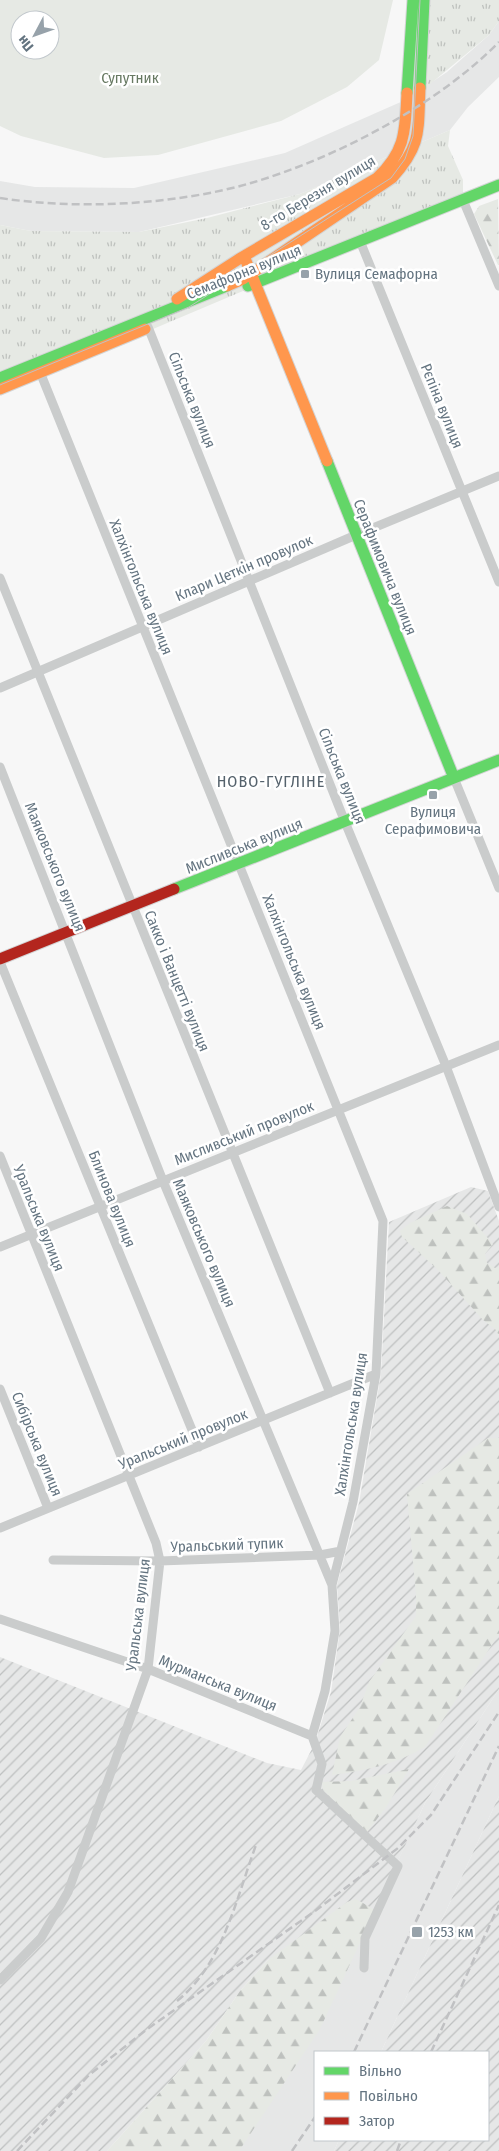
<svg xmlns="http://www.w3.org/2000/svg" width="499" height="2151" font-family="'Fira Sans Condensed',sans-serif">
<defs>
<pattern id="industrial-furrows" width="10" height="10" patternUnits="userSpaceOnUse" patternTransform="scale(1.25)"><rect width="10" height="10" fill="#e6e7e7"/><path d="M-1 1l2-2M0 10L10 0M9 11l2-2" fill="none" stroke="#bec0c0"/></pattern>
<pattern id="grass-tufts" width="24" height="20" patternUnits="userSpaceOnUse" patternTransform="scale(1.25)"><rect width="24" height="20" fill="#e6e9e4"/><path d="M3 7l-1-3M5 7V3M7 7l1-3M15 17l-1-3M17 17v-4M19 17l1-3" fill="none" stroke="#bec1be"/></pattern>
<pattern id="forest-firs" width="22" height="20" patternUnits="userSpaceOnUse" patternTransform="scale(1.25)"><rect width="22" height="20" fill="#e6e9e4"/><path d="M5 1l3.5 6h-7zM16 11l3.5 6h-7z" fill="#bec1be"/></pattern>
</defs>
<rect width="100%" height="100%" fill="#f7f7f7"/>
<path fill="#e6e7e7" d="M499 21V77L468 107 450 130 300 194 139 232 31 231 0 225V181L35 187 134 188 285 153 403 101 447 72 489 35Z
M499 1689V1796L381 2052H315V2140H339L334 2151H107L375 1909 425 1803Z"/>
<path fill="url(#industrial-furrows)" d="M471 1187 488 1191 499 1221V1689L425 1803 375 1910 268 1960 240 1991 206 2041 107 2151H0V1657L267 1763 301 1770 315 1743 331 1692 340 1630 337 1585 359 1503 381 1374 389 1222Z
M499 1796V2151H334L339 2140H488V2052H381Z"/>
<path fill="url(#grass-tufts)" d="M426 0H499V21L489 35 423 90Z
M450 130 448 146 463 180V200C308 262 155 329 0 393V225L31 231 139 232 207 218 300 194Z"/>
<path fill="url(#forest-firs)" d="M498 199 499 265H498L474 214 479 206Z
M447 1206 467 1214 493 1244 485 1254 487 1263 495 1268 499 1267V1336L496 1330 483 1320 438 1270 402 1237 400 1231 410 1223Z
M488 1438H499V1634L425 1747C396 1764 365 1771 332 1775L340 1737 360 1707 369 1682 416 1616V1595L407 1494Z
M409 1769 387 1806 367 1832 323 1790 322 1782 351 1781Z
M356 1899 375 1910 320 2029 239 2151H107L206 2041 240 1991 268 1960 347 1902Z"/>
<path fill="#e6e9e4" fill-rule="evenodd" d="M0 0H393L379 60 347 87 281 121 158 155 104 158 21 136 0 126ZM20 20H50V50H20Z"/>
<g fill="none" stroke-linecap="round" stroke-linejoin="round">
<g stroke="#d3d4d5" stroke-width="13">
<path id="fast" d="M420 88 424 0
M407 93 413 0
M248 286 499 185
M0 378 227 286
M327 461 454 778
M174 889 499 760"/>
</g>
<g stroke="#d3d4d5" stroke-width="13">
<path id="slow" d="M244 256 327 461
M227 286 243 279 392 178C422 145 418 131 420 88
M177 299 239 259 377 178C406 151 405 131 407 93
M0 389 145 329"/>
</g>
<g stroke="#d3d4d5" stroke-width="13">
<path id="jam" d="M0 959 174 889"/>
</g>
<path stroke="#cacccc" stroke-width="9" d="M463 200 499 286
M360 241 499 582
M148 327 345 822 446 1066 499 1207
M40 372 383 1221 376 1374 353 1502 332 1585
M0 578 330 1393
M0 688 356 535 499 476
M0 767 163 1181 332 1585 335 1631 325 1691 312 1736
M454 778 499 888
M0 962 199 1447
M0 1156 156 1543 160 1561 148 1669 68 1892 41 1938 0 1980
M0 1247 499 1045
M0 1389 48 1508
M0 1528 376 1374
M53 1560 160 1561 320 1555 341 1551
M0 1619 148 1669 312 1736
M312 1736 322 1764 316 1790 398 1866 365 1938 364 1968"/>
<use href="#fast" stroke="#63d668" stroke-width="11"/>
<use href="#slow" stroke="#ff974d" stroke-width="11"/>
<use href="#jam" stroke="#b3261e" stroke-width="11"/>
<path stroke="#c0c1c3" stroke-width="1" d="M0 385 189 307 391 178 405 159 413 136 420 0"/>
<path stroke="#c0c1c3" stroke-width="2.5" stroke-dasharray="8 4" stroke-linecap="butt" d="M0 198C78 210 175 205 251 183 336 158 437 105 499 42
M177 2001C223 1964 236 1899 256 1845
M354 2052 499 1746
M431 2052 499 1905
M17 2151 89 2075 146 2030 315 1911 398 1848 431 1815 499 1712
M292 2151 315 2117
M397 2151 401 2140"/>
</g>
<g fill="#97a2aa" stroke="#fff" stroke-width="2">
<rect x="300" y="269" width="10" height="10" rx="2.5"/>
<rect x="428" y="790" width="10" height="10" rx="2.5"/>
<rect x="411" y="1926" width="12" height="12" rx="2.5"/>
</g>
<g text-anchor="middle" stroke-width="5" stroke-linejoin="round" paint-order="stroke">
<g font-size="15" fill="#677962" stroke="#fff">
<text x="130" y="83">Супутник</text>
</g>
<g font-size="15" fill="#647480" stroke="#fff">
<text transform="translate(318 193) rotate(-31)" y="5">8-го Березня вулиця</text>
<text transform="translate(244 272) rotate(-22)" y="5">Семафорна вулиця</text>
<text transform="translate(192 400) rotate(68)" y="5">Сільська вулиця</text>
<text transform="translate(442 406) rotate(68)" y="5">Рєпіна вулиця</text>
<text transform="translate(385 567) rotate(68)" y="5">Серафимовича вулиця</text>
<text transform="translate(244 568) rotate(-23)" y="5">Клари Цеткін провулок</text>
<text transform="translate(141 587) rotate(68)" y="5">Халхінгольська вулиця</text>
<text transform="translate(342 776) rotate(68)" y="5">Сільська вулиця</text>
<text transform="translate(244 846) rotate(-22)" y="5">Мисливська вулиця</text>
<text transform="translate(55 867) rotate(68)" y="5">Маяковського вулиця</text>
<text transform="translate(294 962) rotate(68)" y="5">Халхінгольська вулиця</text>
<text transform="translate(177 981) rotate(68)" y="5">Сакко і Ванцетті вулиця</text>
<text transform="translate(244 1133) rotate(-22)" y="5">Мисливський провулок</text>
<text transform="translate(112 1199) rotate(68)" y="5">Блинова вулиця</text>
<text transform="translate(39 1218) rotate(68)" y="5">Уральська вулиця</text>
<text transform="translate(204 1243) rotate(67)" y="5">Маяковського вулиця</text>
<text transform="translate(351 1424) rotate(-81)" y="5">Халхінгольська вулиця</text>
<text transform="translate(183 1439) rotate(-22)" y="5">Уральський провулок</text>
<text transform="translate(37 1444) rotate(68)" y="5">Сибірська вулиця</text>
<text transform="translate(227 1545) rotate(-2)" y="5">Уральський тупик</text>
<text transform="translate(138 1615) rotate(-83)" y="5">Уральська вулиця</text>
<text transform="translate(218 1683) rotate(22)" y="5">Мурманська вулиця</text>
</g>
<g font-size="15" fill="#647480" stroke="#fff" text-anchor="start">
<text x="315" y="279">Вулиця Семафорна</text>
<text x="433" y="817" text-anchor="middle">Вулиця<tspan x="433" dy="17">Серафимовича</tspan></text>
<text x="428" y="1937">1253 км</text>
</g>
<g font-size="16" letter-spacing="1" fill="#55626c" stroke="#fff">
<text x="271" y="787">НОВО-ГУГЛІНЕ</text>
</g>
</g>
<rect x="314" y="2051" width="175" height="90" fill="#ffffff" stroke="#c1c7cc"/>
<rect x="324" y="2067" width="25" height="8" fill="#63d668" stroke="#c1c7cc"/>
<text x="359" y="2076" font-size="15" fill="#647480">Вільно</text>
<rect x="324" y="2092" width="25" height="8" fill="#ff974d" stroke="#c1c7cc"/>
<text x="359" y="2101" font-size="15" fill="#647480">Повільно</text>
<rect x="324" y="2117" width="25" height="8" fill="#b3261e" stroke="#c1c7cc"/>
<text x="359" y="2126" font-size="15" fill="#647480">Затор</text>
<g transform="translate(35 35) rotate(229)"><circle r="24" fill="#ffffff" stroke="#c1c7cc"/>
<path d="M0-4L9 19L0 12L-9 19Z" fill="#97a2aa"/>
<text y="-8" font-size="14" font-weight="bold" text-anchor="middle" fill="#647480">Пн</text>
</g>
</svg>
